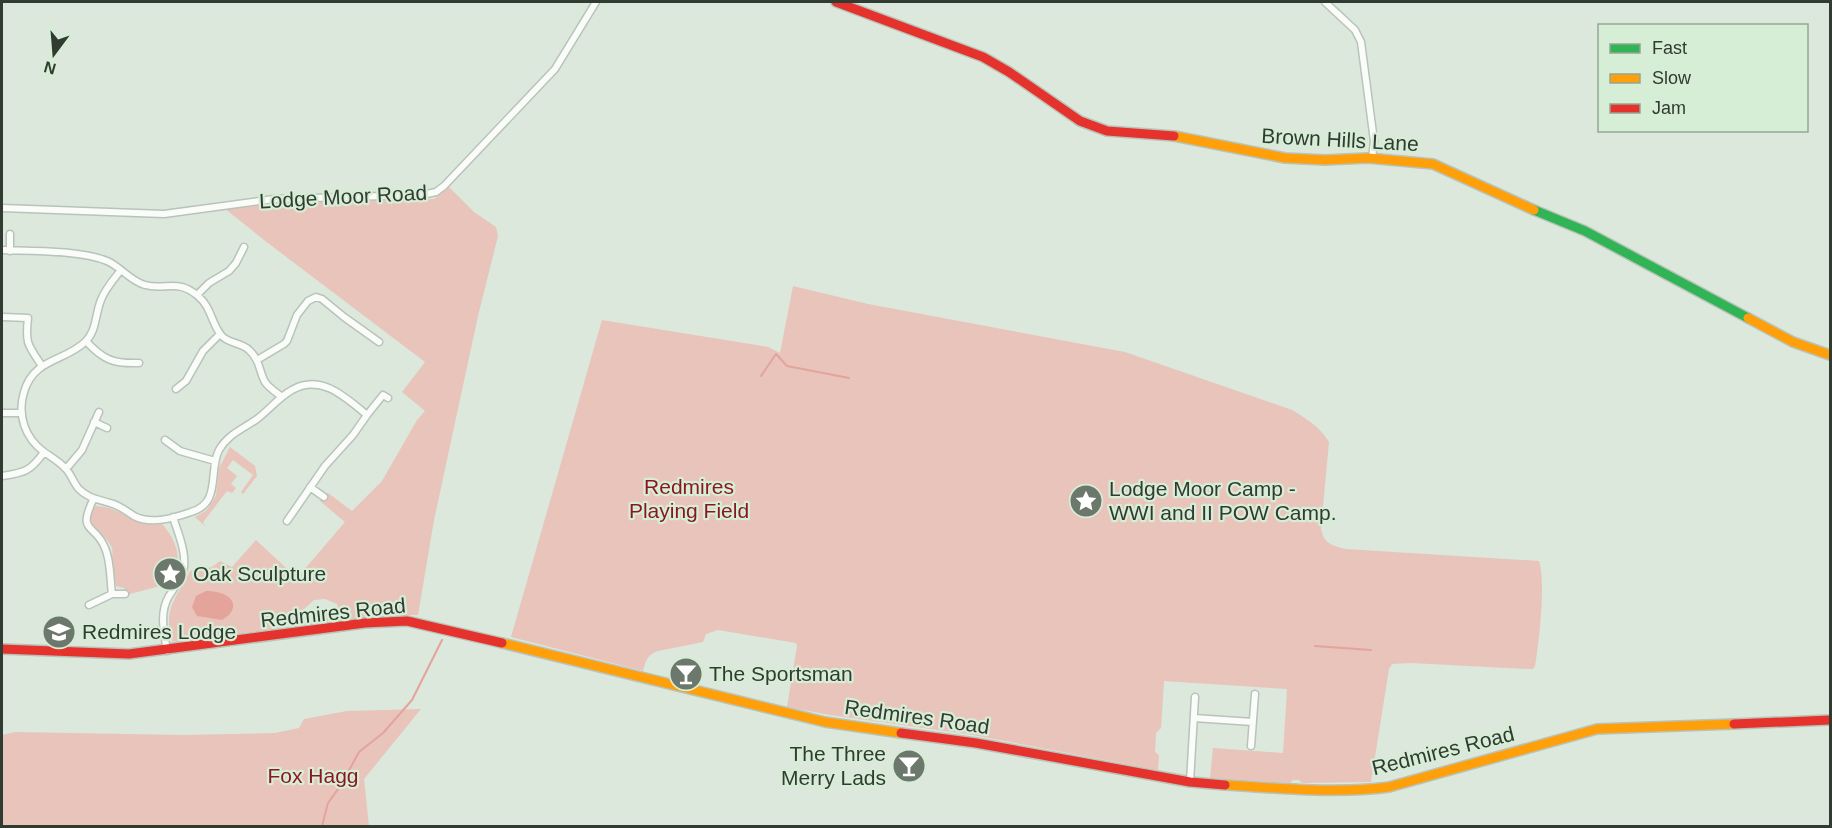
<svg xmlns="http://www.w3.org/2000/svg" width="1832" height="828" font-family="Helvetica,sans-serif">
<rect width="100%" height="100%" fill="#dbe8db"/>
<path fill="#e8c4bb" d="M449 187 474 212 496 227 498 236 478 316 434 520 418 615H377L342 620 337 604 325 599 314 600 284 627 182 642 172 641C163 608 176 599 190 571L212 567 220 561 232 567 256 540 297 578 345 522 320 501 328 493 352 511 382 481 417 420 425 411 402 392 425 362 264 240 224 208 319 202 434 199Z
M793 286 868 304 1125 352 1292 410C1307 419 1320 427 1329 442L1321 528C1323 543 1332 546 1346 549L1539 561C1546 580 1539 644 1535 666L1533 669H1528L1411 663 1392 664 1389 669 1371 782 1302 783 1299 780H1293L1290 783 1210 778 1213 748 1283 753 1287 689 1164 681 1161 728 1156 733 1155 752 1159 755 1158 770 967 734 830 715 787 707 797 646 796 643 718 630 706 634 703 642 658 651C647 655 646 660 643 671L511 637 602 320 768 347 780 353Z
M230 447 255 466 257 476 243 494 241 492 253 475 233 460 227 468 237 476 231 484 236 488 232 493 227 491 204 521 203 523 206 527 195 517 206 511 216 496 219 468Z
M96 506C123 507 132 527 162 524 179 543 182 561 173 586H160L126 595 124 588 116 586C115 580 113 574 112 567 112 561 113 554 112 548 105 530 79 528 96 506Z
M320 608C325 610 329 612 330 618L326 623 302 626 301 624 315 610Z
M421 709 364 779 369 826H2V735L15 732 183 735 275 733 299 728 304 719 347 711Z"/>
<path fill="#e4a39b" d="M206 591C227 590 246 605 222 620L197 616 192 607 196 596Z"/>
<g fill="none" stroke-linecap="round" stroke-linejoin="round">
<path stroke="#e4a39b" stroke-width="2" d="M761 376 776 354 787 366 849 378
M1315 646 1371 650
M322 826 328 803 341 785 359 752 383 733 412 700 442 640"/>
<g stroke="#b9c3b9" stroke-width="9">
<path id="street" d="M1325 2 1355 30 1361 42 1374 141 1372 159
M2 208 164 214 274 199 422 195 436 192 444 186 555 69 596 2
M2 250C30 251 81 250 107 261 121 267 130 281 145 285 165 291 177 278 198 296 211 307 211 322 221 335 228 344 241 342 249 350 260 360 259 371 265 382 269 388 277 393 282 397
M10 251V234
M121 270C114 279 105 289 101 300 95 314 97 331 85 342 64 362 34 358 24 392 17 415 25 438 44 452 51 457 60 462 66 469 71 474 73 482 78 488 87 498 97 499 110 503 119 505 126 511 134 516 151 525 174 518 191 512 222 503 208 471 219 450 228 434 243 429 257 419 269 410 279 397 292 390 321 373 346 398 367 415L353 435 325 466 287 521
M197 295 209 283 229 271 236 263 244 247
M3 317 28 318C25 344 28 345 42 366
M86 341C103 360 114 364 139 363
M257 360 284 344 287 341 297 315 308 301 316 297 322 299 344 317 379 342
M176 389 186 381 203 351 220 334
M2 413H22
M367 415 383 395 388 398
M94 422 107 428
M165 440 180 451 215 461
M66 469 82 450 99 412
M2 476C24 473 31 471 44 452
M310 487 324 497
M93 500C77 534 95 523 105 548 111 561 110 580 112 594
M89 605 112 594H125
M167 651C164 632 159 613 169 596 175 587 182 578 184 567 186 551 178 533 173 517
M1194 718 1253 722
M1251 746 1255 694
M1190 782 1195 697"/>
</g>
<g stroke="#b9c3b9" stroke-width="12">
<path id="fast" d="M1534 210 1585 231 1748 318"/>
</g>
<g stroke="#b9c3b9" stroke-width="12">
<path id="slow" d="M1174 136 1285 158 1325 160 1368 158 1433 164 1534 210
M1748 318 1793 342 1830 355
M502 643 825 722 901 733
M1225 785C1280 788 1335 794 1389 787L1597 729 1734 724"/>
</g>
<g stroke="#b9c3b9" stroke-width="12">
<path id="jam" d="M836 2 983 57 1009 72 1080 121 1107 131 1174 136
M2 649 129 654 365 623 407 621 502 643
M1734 724 1830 720
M901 733 976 743 1190 782 1225 785"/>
</g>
<use href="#street" stroke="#fafcfa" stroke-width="6"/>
<use href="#fast" stroke="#30b455" stroke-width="9"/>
<use href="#slow" stroke="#ff9f0a" stroke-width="9"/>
<use href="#jam" stroke="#e5322d" stroke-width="9"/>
</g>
<defs>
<g id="sight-disc" transform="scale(1.725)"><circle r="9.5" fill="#6d786d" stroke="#d6edd6"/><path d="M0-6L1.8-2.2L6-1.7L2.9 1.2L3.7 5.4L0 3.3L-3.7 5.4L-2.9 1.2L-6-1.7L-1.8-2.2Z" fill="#fff"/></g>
<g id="school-disc" transform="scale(1.725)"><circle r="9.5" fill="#6d786d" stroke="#d6edd6"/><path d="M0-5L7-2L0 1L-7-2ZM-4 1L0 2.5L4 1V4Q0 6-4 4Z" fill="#fff"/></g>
<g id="bar-disc" transform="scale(1.725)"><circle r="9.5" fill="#6d786d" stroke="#d6edd6"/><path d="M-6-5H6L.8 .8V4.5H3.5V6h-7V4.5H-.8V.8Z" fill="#fff"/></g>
</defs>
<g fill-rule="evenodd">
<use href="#sight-disc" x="1086" y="501"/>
<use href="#sight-disc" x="170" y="574"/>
<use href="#school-disc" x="59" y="632"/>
<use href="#bar-disc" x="686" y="674"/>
<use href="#bar-disc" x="909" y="766"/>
</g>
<g text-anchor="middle" stroke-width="4.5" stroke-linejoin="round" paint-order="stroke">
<g font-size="21" fill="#323b32" stroke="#d6edd6">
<text transform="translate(1340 140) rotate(3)" y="7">Brown Hills Lane</text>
<text transform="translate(343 197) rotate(-3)" y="7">Lodge Moor Road</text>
<text transform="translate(333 613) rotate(-6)" y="7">Redmires Road</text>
<text transform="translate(917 717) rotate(8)" y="7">Redmires Road</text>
<text transform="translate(1443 751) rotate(-14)" y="7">Redmires Road</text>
</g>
<g font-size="21" fill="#8c161f" stroke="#d6edd6">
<text x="689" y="494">Redmires<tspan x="689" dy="24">Playing Field</tspan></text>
<text x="313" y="783">Fox Hagg</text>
</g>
<g font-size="21" fill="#323b32" stroke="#d6edd6" text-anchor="start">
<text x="1109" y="496">Lodge Moor Camp -<tspan x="1109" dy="24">WWI and II POW Camp.</tspan></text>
<text x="193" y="581">Oak Sculpture</text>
<text x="82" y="639">Redmires Lodge</text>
<text x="709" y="681">The Sportsman</text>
<text x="886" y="761" text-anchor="end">The Three<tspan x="886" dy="24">Merry Lads</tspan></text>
</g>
</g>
<rect width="1832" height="828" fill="none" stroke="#323b32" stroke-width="6"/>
<rect x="1598" y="24" width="210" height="108" fill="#d6edd6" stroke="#94a694" stroke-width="1.5"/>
<rect x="1610" y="44" width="30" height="9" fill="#30b455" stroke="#94a694" stroke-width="1.5"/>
<text x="1652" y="54" font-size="18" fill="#323b32">Fast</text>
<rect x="1610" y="74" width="30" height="9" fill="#ff9f0a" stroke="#94a694" stroke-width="1.5"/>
<text x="1652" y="84" font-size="18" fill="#323b32">Slow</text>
<rect x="1610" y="104" width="30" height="9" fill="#e5322d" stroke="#94a694" stroke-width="1.5"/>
<text x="1652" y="114" font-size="18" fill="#323b32">Jam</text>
<g transform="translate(54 54) rotate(196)" stroke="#d6edd6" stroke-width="4.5" paint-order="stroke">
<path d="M0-4.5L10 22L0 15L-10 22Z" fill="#323b32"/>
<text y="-9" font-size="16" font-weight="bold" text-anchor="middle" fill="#323b32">N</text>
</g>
</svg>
